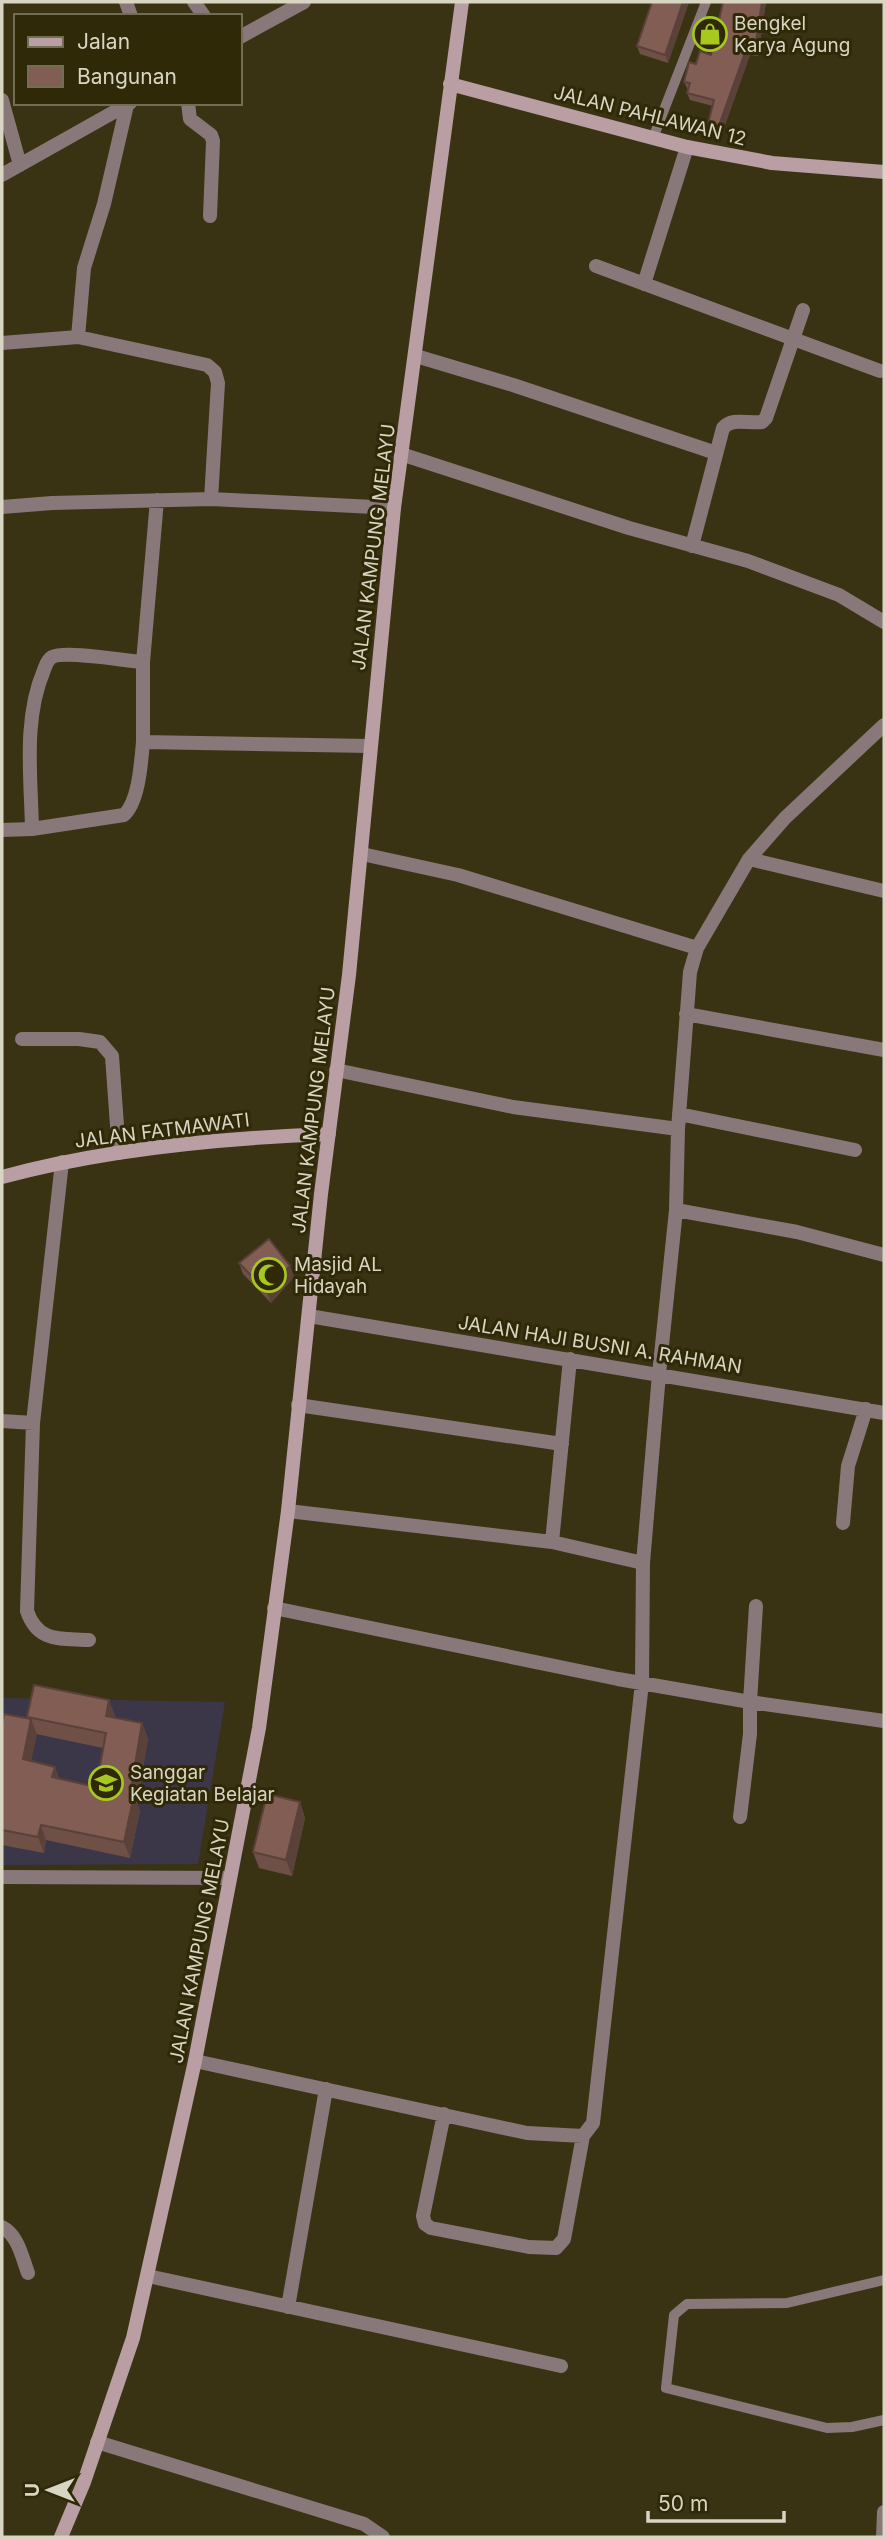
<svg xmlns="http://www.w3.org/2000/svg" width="886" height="2539" font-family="Inter,sans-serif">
<rect width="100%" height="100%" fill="#393313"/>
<path fill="#3c3748" d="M2 1698 225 1702 198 1864 2 1865Z"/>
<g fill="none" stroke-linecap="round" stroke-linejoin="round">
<path stroke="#89787a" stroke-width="10" d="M653 138 706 2
M884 2280 787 2303 687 2304 674 2315 666 2388 827 2428 852 2427 884 2420"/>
<path stroke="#89787a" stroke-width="14" d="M126 2 131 16
M194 2 204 16
M240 37 304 2
M2 100 20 165
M188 103 190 119 211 135 213 141 210 216
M2 175 130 103
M596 266 880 371
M644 284 687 147
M78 337 84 268 104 204 127 105
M2 343 78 337 207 365 215 372 218 383 211 499
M416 356 513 385 716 453
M401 454 629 528 748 561 839 595 884 622
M2 507 52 503 211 499 394 508
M692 546 723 428C732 417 749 424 762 422L766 418 803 310
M143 742V662L157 500
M32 829C31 777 23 719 44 670 46 665 47 660 52 657 66 650 125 661 143 662
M2 830 32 829 124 815C139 801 141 763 143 742L370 746
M362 854 458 875 697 948
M749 859 884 891
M686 1014 884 1050
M22 1039H79L100 1042 112 1056 119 1153
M336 1070 513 1107 678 1129
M679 1114 855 1150
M62 1162 33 1423 27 1611C38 1643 60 1638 89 1640
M676 1210 797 1232 884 1255
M309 1316 884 1413
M298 1405 562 1444
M2 1421 33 1423
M288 1511 552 1542 570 1359
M843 1523 848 1466 866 1409
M643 1563 659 1374 676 1210 678 1129 690 972 697 948 749 859 785 818 884 725
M274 1608 618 1679 750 1702 884 1721
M740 1817 750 1734V1702L756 1606
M2 1877 230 1878
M195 2061 527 2133 583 2136
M444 2114 423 2216 425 2224 431 2228 529 2247 556 2248 564 2239 583 2136 593 2123 642 1683 643 1563 552 1542
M2 2227C18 2235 22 2257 28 2273
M148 2276 561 2366
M288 2307 326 2089
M97 2442 364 2524 383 2537
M883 2537 884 2512"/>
<path stroke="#b99ea3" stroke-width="14" d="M450 84 687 147 772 163 884 172
M2 1177C105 1149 222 1138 329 1134
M61 2537 84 2482 133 2338 195 2061 259 1728 288 1511 321 1194 349 975 394 508 462 2"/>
</g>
<path fill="#6f5047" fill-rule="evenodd" d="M652 2H689L668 63 640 54 637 46Z
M766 2 758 56 750 55 720 139 710 136 707 128 713 106 690 100 687 93 688 90 684 82 696 64 711 55Z
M239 1263 290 1266 294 1277 271 1303 243 1274Z
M109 1700 115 1716V1718L142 1723 148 1739 137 1802 140 1811 130 1858 46 1840 44 1853 2 1845V1723L28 1719 27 1717ZM36 1734 103 1748 96 1787 59 1779 55 1767 31 1761Z
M300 1802 305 1818 292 1876 259 1868 253 1852Z"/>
<path fill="#5a413a" d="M683 2H689L668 63 665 55Z
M762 2H766L758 56 755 48Z
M747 47 750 55 720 139 717 131Z
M290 1266 294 1277 271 1303 267 1292Z
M109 1700 115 1716 112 1732 106 1716Z
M31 1719 37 1735 28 1775 23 1759Z
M142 1723 148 1739 137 1802 140 1811 130 1858 124 1842 130 1794Z
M55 1767 60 1783 52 1777Z
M300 1802 305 1818 292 1876 286 1860Z
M41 1825 46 1840 44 1853 38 1837Z"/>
<path fill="#815d53" stroke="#5a413a" stroke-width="2" d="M652 2H683L665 55 637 46Z
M723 2H762L755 48 747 47 717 131 707 128 714 100 687 93 690 83 684 82 689 62 696 64 700 51 711 55Z
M269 1239 290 1266 267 1292 239 1263Z
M34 1685 109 1700 106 1716 142 1723 130 1794 134 1795 124 1842 41 1825 38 1837 2 1830V1723L4 1714 31 1719 23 1759 55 1767 52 1777 96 1787 106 1733 27 1717Z
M267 1794 300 1802 286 1860 253 1852Z"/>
<defs>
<g id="shop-ring" transform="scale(1.75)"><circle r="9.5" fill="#2f2908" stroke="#a7c81f" stroke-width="1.5"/><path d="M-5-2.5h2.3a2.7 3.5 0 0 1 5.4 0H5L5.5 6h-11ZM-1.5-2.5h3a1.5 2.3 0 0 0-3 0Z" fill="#a7c81f"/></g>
<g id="mosque-ring" transform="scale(1.75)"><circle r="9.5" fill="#2f2908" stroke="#a7c81f" stroke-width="1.5"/><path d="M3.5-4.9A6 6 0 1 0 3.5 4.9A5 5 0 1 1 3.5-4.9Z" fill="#a7c81f"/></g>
<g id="school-ring" transform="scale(1.75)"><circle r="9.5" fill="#2f2908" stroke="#a7c81f" stroke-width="1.5"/><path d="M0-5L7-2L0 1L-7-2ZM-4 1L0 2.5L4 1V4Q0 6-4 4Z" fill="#a7c81f"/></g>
</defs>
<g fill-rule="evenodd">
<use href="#shop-ring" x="710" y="34"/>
<use href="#mosque-ring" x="269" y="1275"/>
<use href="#school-ring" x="106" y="1783"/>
</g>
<g text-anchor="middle" stroke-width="6" stroke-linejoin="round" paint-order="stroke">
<g font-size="19" fill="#d9d5c3" stroke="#2f2908" text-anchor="start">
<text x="734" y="30">Bengkel<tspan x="734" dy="22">Karya Agung</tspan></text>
<text x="294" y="1271">Masjid AL<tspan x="294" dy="22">Hidayah</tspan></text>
<text x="130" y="1779">Sanggar<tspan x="130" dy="22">Kegiatan Belajar</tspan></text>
</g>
<g font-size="19" fill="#d9d5c3" stroke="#2f2908">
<text transform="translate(650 115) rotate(14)" y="7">JALAN PAHLAWAN 12</text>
<text transform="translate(373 547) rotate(-83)" y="7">JALAN KAMPUNG MELAYU</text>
<text transform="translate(313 1110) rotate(-83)" y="7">JALAN KAMPUNG MELAYU</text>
<text transform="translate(162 1130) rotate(-7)" y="7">JALAN FATMAWATI</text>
<text transform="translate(600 1344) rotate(9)" y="7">JALAN HAJI BUSNI A. RAHMAN</text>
<text transform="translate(199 1941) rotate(-79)" y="7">JALAN KAMPUNG MELAYU</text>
</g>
</g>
<rect width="886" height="2539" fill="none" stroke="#d9d5c3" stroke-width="7"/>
<rect x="14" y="14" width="228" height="91" fill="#2f2908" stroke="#736e53" stroke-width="2"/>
<rect x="28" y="37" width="35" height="10" fill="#b99ea3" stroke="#736e53" stroke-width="2"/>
<text x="77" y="49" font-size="21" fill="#d9d5c3">Jalan</text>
<rect x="28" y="66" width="35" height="21" fill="#815d53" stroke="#736e53" stroke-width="2"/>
<text x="77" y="84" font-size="21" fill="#d9d5c3">Bangunan</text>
<g transform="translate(49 2490) rotate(270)" stroke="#2f2908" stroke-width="5" paint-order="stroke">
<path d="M0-5L12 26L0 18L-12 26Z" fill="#d9d5c3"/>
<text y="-10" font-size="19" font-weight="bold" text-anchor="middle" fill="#d9d5c3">U</text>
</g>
<path d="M648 2511v10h136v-10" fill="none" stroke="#d9d5c3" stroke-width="3.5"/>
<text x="658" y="2511" font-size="21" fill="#d9d5c3" stroke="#2f2908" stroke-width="5" paint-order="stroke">50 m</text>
</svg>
